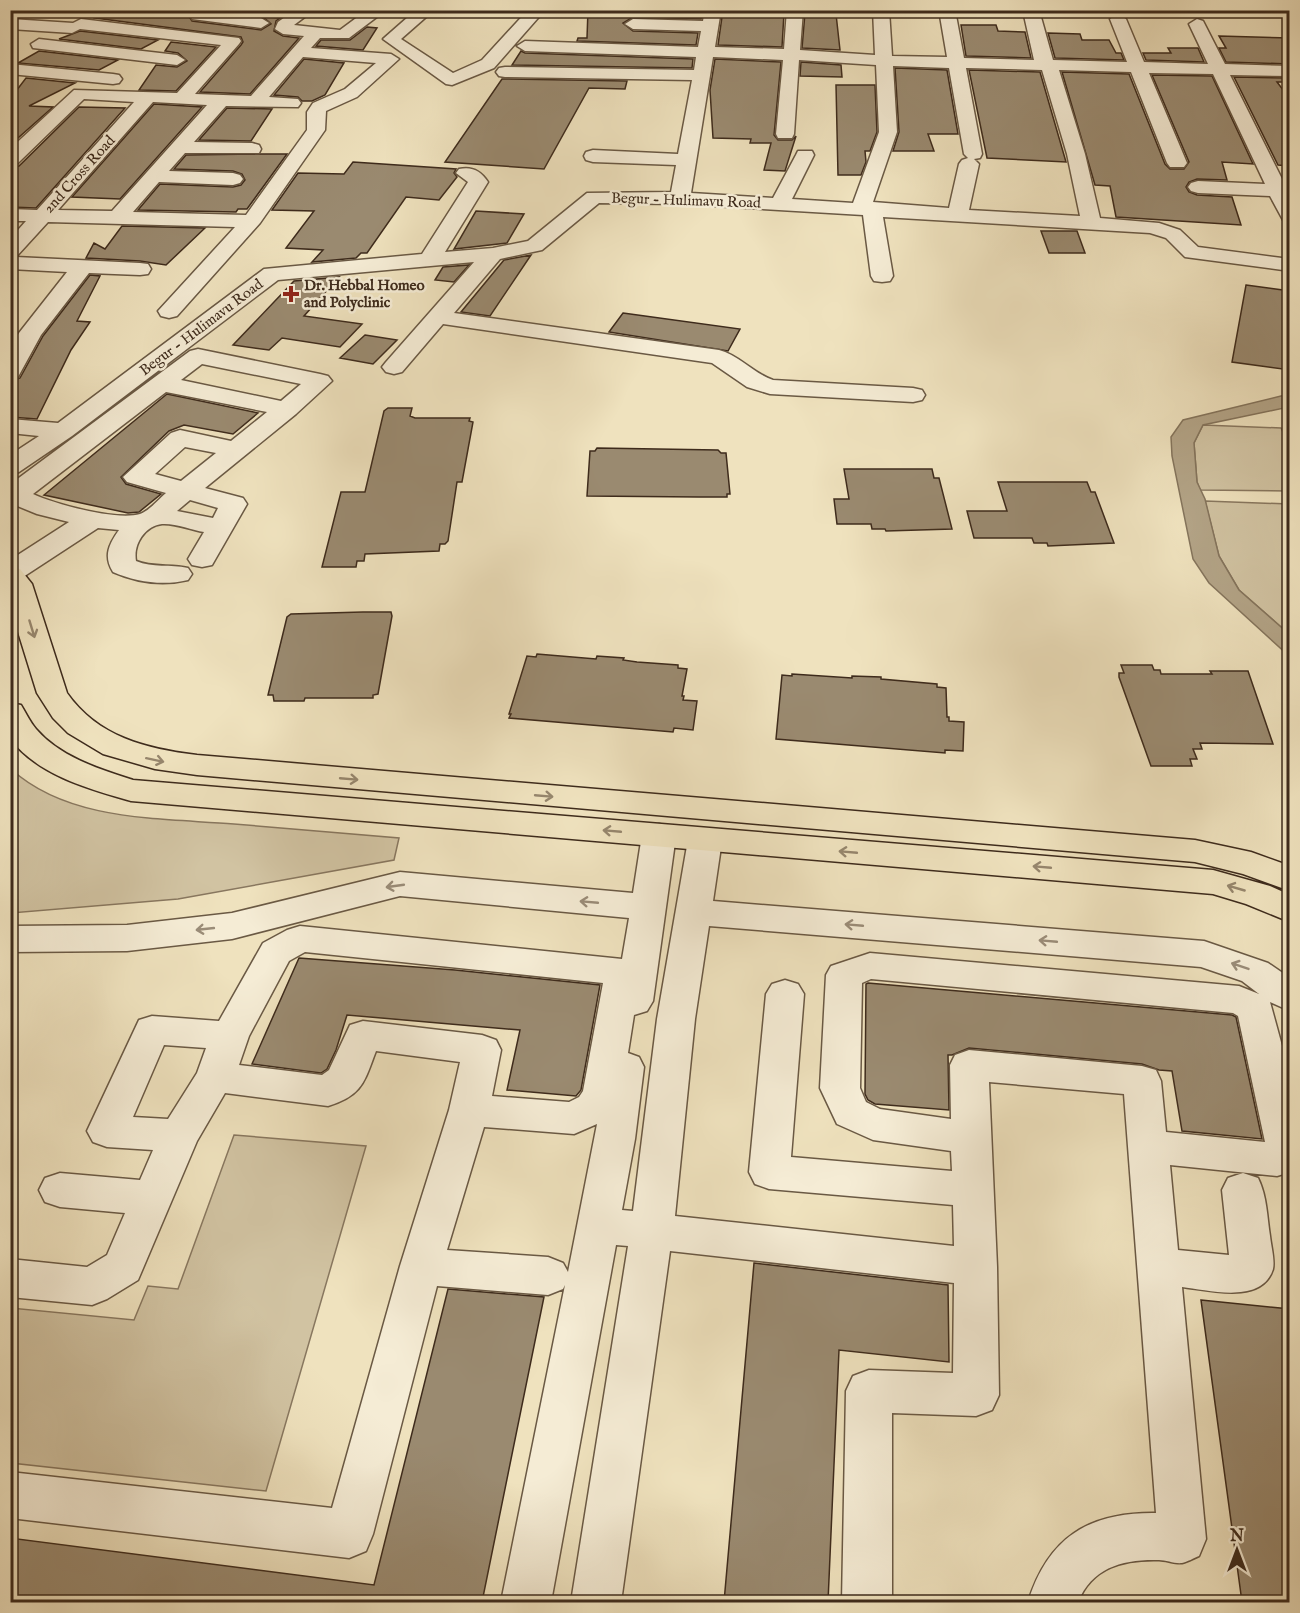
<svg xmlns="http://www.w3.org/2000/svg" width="1300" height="1613" font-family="'IM FELL English',serif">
<rect width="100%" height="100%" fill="#efe2be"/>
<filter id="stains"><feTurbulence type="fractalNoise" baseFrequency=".00333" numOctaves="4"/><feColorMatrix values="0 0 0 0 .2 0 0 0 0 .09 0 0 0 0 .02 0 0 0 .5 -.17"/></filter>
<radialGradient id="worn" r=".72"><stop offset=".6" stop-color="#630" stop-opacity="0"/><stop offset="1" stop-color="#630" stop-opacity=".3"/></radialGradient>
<path fill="#d1c3a2" stroke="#88775f" stroke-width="1.5" d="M1203 425 1281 428 1289 445V491L1200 490 1197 482 1194 443Z
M1205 501 1289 504V634L1239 590 1219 556Z
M11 769C69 822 161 818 234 824 289 829 344 833 399 838L394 860 178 899 11 913Z
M234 1135 366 1146 266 1491 11 1463V1308L134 1320 148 1286 178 1289Z"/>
<path fill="#b3a487" stroke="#84745c" stroke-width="1.5" d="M1289 394V407L1203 425 1194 443 1197 482 1205 499 1219 556 1239 590 1289 634V656L1209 583 1193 559 1172 456 1171 437 1183 420Z"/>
<path fill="#9a8a70" stroke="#3e2b1c" stroke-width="1.5" d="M109 10H192L188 15 192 21 261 30 271 24 262 16 214 10H277L267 17 280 18 276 21 274 31 283 36 299 38 250 94 200 92 241 45 243 42 241 37 95 18Z
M588 10H703L701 19 633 17 623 23 633 31 698 33 696 45 577 41 578 38H587Z
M723 10H774V13H784L782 47 718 45Z
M805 13 836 14 840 50 802 48Z
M961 25H996L998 31 1025 32 1031 58 966 56Z
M367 27 377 28 363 50 316 46 321 40H350Z
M80 31 158 40 141 49 59 39Z
M1048 33 1080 34 1082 40H1109L1116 53H1121L1124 60 1055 58Z
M1219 36 1290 38V64L1226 62 1219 48H1226Z
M171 42 216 47 176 91 139 90 156 65 177 67 187 61 178 53 165 51Z
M1168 48H1198L1204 62 1146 60 1143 53H1171Z
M39 51 118 60 99 70 18 63Z
M521 51 525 53 693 59 692 68 512 65Z
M304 59 344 63 325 95 312 101H302L298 97 274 95Z
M715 59 781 62 774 135 778 140H792L796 136 785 171 764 170 771 143H750L751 139 713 138 710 90Z
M801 62 841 65 842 77 800 76Z
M895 68 947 70 958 134H928L934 151H893L899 132Z
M969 70 1040 72 1066 162 987 158Z
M1062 72 1129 74 1165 164 1170 169H1184L1189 162 1152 75 1212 76 1253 164 1222 162 1227 180 1197 179 1189 182 1186 187 1189 192 1197 195 1232 197 1241 225 1116 217 1110 186 1095 185Z
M1234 77 1290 78V82H1277L1290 99V166L1278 165Z
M26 78 75 83 29 106 53 107 10 145V99Z
M502 79H505L627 81 625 89 589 88 544 169 445 162Z
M836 85H875L877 132 870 151H865L866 162 861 175H838Z
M154 104 202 107 120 199 72 197Z
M79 107 125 108 36 208 10 207V168L19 166Z
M227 108 272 109 251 141 199 140Z
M261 154H287L247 209H238L236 212 138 210 160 184 233 187 241 185 245 180 242 174 233 171 174 169 186 155Z
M353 162 456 169 454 173 457 177 439 200 406 197 367 253H361L356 258 312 262 323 250 286 248 314 211 272 210 298 173 344 174Z
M476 211 524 214 507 243 454 249Z
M122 226 205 228 166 265 140 261 86 258 94 243 105 249Z
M1041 231H1077L1085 253H1049Z
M531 255 490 316 461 312 504 260Z
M469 265 454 282 435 280 443 267Z
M90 275 100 276 77 321 90 322 71 350 37 419 10 417V389L15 380 20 378 43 336Z
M339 277 304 316 362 324 340 347 282 338 269 350 233 345 294 281Z
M1246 285 1290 291V370L1232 362Z
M623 313 740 329 728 351 609 332Z
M365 335 397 340 373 364 340 358Z
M167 394 258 413 233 434 184 425 169 431 121 477 126 484 161 494 139 512 128 513 44 495Z
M388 408H412L410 416 415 418H470L469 421 473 422 462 482H457L448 541 445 544H440L439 551 365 554 364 561H357L356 567H322L341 492H365L384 411Z
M597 448 718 450 721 453H726L730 494H727V497H699L587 496 590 451H595Z
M844 469H932L934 478H939L952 529 886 531 885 529H872L871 524H837L834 499H849Z
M998 482H1087L1091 492H1095L1114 543 1048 546 1047 543H1034L1032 538H974L967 511H1007Z
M363 612H391L392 616 378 694 373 695V698H305L304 701H274L273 695H268L287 617 291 614Z
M537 654 596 659 597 656 624 658 623 660 637 662 678 665V668L687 669 682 696H684L683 700 697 701 693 730 674 728 673 732 509 718 511 714H509L527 656 536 657Z
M1121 665H1152L1154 670H1160L1161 674H1212L1210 671H1248L1273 744 1200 743 1202 749H1193L1197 759H1190L1192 766H1151L1119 677V673H1124Z
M792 674 852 678V676L881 677V679L937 684V687L946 688 947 717H949V721L964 722 963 751 945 750V753L776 739 782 675 792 676Z
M299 958 455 970 600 985 581 1090 576 1096 507 1090 520 1030 347 1015 336 1050 327 1069 321 1073 252 1064Z
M868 983 1232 1015 1236 1017 1262 1139 1182 1131 1172 1071 1159 1070 1142 1064 969 1048 952 1055H948L949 1110 875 1104 868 1100 865 1094 866 984Z
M754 1263 948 1285 949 1362 839 1350 828 1602H724Z
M448 1289 544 1297 482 1602H10V1538L374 1585Z
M1201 1300 1290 1309V1602H1242Z"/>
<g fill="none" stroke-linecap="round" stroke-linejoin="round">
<g stroke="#6a5944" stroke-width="3">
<path id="minor" d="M295 10H314L294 25 340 30 367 10H386L349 38H320L311 48 391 54 399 59 357 97 326 111 325 130 260 223 177 316 169 318 161 316 158 311 235 227 48 222 16 257 140 263 148 264 151 269 148 274 140 275 89 273 41 335 18 377 10 379V349L19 333 67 272 10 269V239L26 221H10V209L37 210 134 102 84 99 17 164 10 166V149L74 90 177 93 221 45 80 29 72 33 10 29V19L73 23 81 19 239 38 241 41 239 44 195 94 251 96 304 36 283 34 275 29 278 22ZM303 57 376 63 345 89 313 103 307 112V130L246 215 133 212 159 182 233 185 240 183 243 179 240 175 233 173 169 171 185 153H259L261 149 259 145 252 143 194 142 226 106 298 107 301 103 298 99 269 97ZM153 102 207 105 112 211 58 210Z
M416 10H434L401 39 453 73 482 60 528 10H545L494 68 452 85 446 84 383 39Z
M705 10H721L715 47 784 49 787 10H803L800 50 875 55 873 10H889L892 56 947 57 939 10H955L964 58 1034 60 1023 11 1039 10 1053 60 1127 62 1110 19 1118 14 1126 19 1144 62 1208 64 1189 24 1197 19 1203 21 1225 64 1290 66V76L1230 75 1290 195V222L1283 220 1270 196 1198 193 1191 191 1188 187 1191 183 1198 181 1265 184 1213 74 1149 73 1187 163 1184 167H1170L1167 163 1131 72 1059 70 1085 154 1100 218 1159 223 1180 230 1198 247 1290 259V271L1185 257 1166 238 1150 233 883 217 893 276 890 281 882 282 874 281 871 276 863 215 680 204 599 203 542 250 500 259 454 313 719 350C739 355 753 373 773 380L913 388 922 390 925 395 922 400 913 402 770 394 747 387 712 363 443 324 402 372 394 374 386 372 382 367 386 362 474 262 278 280 72 436 19 472 10 475V455L39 436 10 433V419L58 423 264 269 422 254 468 182 456 173 459 169C472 166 481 171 488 182L445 252 493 248 528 241 587 193 671 192 676 165 593 162 586 160 584 156 586 152 593 150 678 154 692 80 505 77 499 76 496 72 499 68 505 67 694 70 696 57 525 51 517 46 525 41 698 47 701 31 633 29 625 24 633 19 703 21ZM713 57 783 60 776 134 778 138H792L794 134 799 60 876 65 879 132 853 203 792 199 814 155 812 151H798L796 155 773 198 691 193ZM893 66 949 68 964 154 968 158 962 160 959 164 949 208 873 202 897 132ZM966 68 1042 70 1067 154 1080 216 969 210 979 164 974 159 980 158 982 154Z
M198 11 261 18 269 23 261 28 192 19 190 16 192 13Z
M39 39 177 55 185 60 177 65 33 48 31 44Z
M10 64 113 74 119 75 122 79 119 83 113 84 10 74Z
M198 349 320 374 328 376 332 381 296 414 205 488 243 498 247 504 212 565 202 567 192 565 188 559 204 532C192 530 175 523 162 524 145 526 133 544 136 561 153 568 170 564 188 568L192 574 188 580C163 586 136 582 113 572 103 556 109 544 119 530L98 528 20 579 10 581V560L69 522 37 514 10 503 12 483 190 351ZM202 364 301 384 281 401 181 380ZM166 392 267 412 231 441 180 430 171 433 123 477 127 482 166 493C159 499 149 511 140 514 116 521 55 504 33 494ZM185 447 216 453 181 481 155 474ZM190 500 218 508 213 518 177 511Z
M659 824 671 827 676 835 653 1001 647 1011 634 1015 628 1053 639 1057 644 1067 635 1139 622 1210 633 1211 657 1019 688 840 693 832 705 829 717 832 722 840 713 901 1204 941 1268 963 1290 978V1011L1270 1002 1290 1075V1172L1277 1176 1170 1165 1178 1250 1229 1255 1222 1190 1228 1178 1243 1173 1258 1178C1267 1196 1267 1217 1270 1236 1271 1246 1275 1260 1273 1269 1262 1305 1208 1290 1182 1287L1206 1539 1199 1556C1194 1558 1187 1562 1182 1563 1175 1564 1166 1560 1159 1560 1124 1559 1092 1567 1078 1602H1028C1048 1538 1088 1512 1156 1513L1124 1094 989 1082 997 1267 999 1395 992 1410 976 1416 892 1413V1602H842L846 1391 853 1376 869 1370 953 1373 954 1283 670 1251 621 1602H571L628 1246 616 1245 551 1602H501L565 1285 563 1289 548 1295 437 1286 373 1534 366 1551 349 1558 10 1518V1472L332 1508 400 1266 449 1110 460 1062 376 1051C364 1082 363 1095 328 1106L225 1093 197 1141 138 1280 107 1299 92 1305 10 1297V1259L87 1267 107 1255 125 1213 60 1207 45 1202 39 1190 45 1178 60 1173 140 1180 153 1150 107 1147 93 1142 87 1131 139 1020 152 1016 219 1021 263 943 287 930 300 926 622 959 629 918 400 896 232 939 127 951 10 952V926L127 925 232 913 400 872 633 893 642 835 647 827ZM709 926 1201 967 1242 981 1259 994 1239 986 870 953 831 966 826 975 820 1088 837 1124 873 1140 951 1151 952 1171 791 1157 804 994 798 984 785 980 772 984 766 994 749 1172 755 1184 769 1189 953 1205 954 1246 675 1216 695 1019ZM305 952 603 983 583 1091 579 1097 569 1102 492 1096 501 1050 496 1040 482 1035 363 1021 350 1025 329 1070 322 1075 239 1065 249 1036 289 961ZM871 979 1233 1013 1238 1016 1265 1142 1166 1132 1161 1081 1156 1070 1142 1066 969 1050 955 1055 950 1065 951 1119 880 1109 866 1102 860 1088 862 983ZM164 1045 206 1048 197 1073 168 1119 133 1117ZM597 1124 568 1272 563 1263 548 1257 447 1250 484 1127 574 1134Z"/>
</g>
<g stroke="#3e2b1c" stroke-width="3">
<path id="major" d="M10 567 20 569 32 584 67 693C98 737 146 749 197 755L1195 840 1251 852 1290 866V891L1243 874 1195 862 197 775 155 769 103 754 68 733 53 718 37 693 10 606Z
M10 703 21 705C26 713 30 722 36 729 60 757 99 769 133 780L1213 870 1270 886 1290 895V922L1246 904 1213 894 131 801C89 789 37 775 10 738Z"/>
</g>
<use href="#minor" fill="#f5ecd5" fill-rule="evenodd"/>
<use href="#major" fill="#efe2be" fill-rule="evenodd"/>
</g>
<defs><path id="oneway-shaft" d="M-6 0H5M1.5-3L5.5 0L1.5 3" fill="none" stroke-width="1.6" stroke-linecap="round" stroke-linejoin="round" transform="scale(1.5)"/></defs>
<g stroke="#96866d">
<use href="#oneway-shaft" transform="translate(32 629) rotate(73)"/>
<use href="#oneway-shaft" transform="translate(155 760) rotate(12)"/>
<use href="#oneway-shaft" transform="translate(349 779) rotate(5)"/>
<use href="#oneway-shaft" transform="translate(544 796) rotate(5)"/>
<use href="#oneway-shaft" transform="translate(612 831) rotate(-175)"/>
<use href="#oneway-shaft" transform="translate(848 852) rotate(-175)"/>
<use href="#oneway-shaft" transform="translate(1042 867) rotate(-175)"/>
<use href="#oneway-shaft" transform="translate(1236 888) rotate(-164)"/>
</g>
<g stroke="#9a8c78">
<use href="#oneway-shaft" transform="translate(395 886) rotate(172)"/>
<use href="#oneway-shaft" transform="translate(589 902) rotate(-175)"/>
<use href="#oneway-shaft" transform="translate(854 925) rotate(-175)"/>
<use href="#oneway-shaft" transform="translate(205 929) rotate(174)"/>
<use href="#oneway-shaft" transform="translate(1048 941) rotate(-175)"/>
<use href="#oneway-shaft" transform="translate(1240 966) rotate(-161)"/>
</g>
<path fill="#8f2418" stroke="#f5ecd5" stroke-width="2" d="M288 285h6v6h6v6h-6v6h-6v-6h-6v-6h6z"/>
<g text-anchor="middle" stroke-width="5" stroke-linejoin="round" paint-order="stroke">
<g font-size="15" fill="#3e2b1c" stroke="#f5ecd5">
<text transform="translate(79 174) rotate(-48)" y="5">2nd Cross Road</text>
<text transform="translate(686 200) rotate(2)" y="5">Begur - Hulimavu Road</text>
<text transform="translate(201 327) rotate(-37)" y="5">Begur - Hulimavu Road</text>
</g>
<g font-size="15" font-weight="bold" fill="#3e2b1c" stroke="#f5ecd5" text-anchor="start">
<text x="304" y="290">Dr. Hebbal Homeo<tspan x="304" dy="17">and Polyclinic</tspan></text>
</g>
</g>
<rect width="1300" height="1613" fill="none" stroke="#efe2be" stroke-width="36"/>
<rect x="12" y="12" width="1276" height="1589" fill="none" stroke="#3e2b1c" stroke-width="3"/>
<rect x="18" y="18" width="1264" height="1577" fill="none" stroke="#3e2b1c" stroke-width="1.5"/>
<g transform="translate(1237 1550)" stroke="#f5ecd5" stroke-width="4.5" paint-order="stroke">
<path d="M0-4.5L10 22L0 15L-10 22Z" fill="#3e2b1c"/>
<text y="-9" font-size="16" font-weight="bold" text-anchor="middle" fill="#3e2b1c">N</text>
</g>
<rect width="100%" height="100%" filter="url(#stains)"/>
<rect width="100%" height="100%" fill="url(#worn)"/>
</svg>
